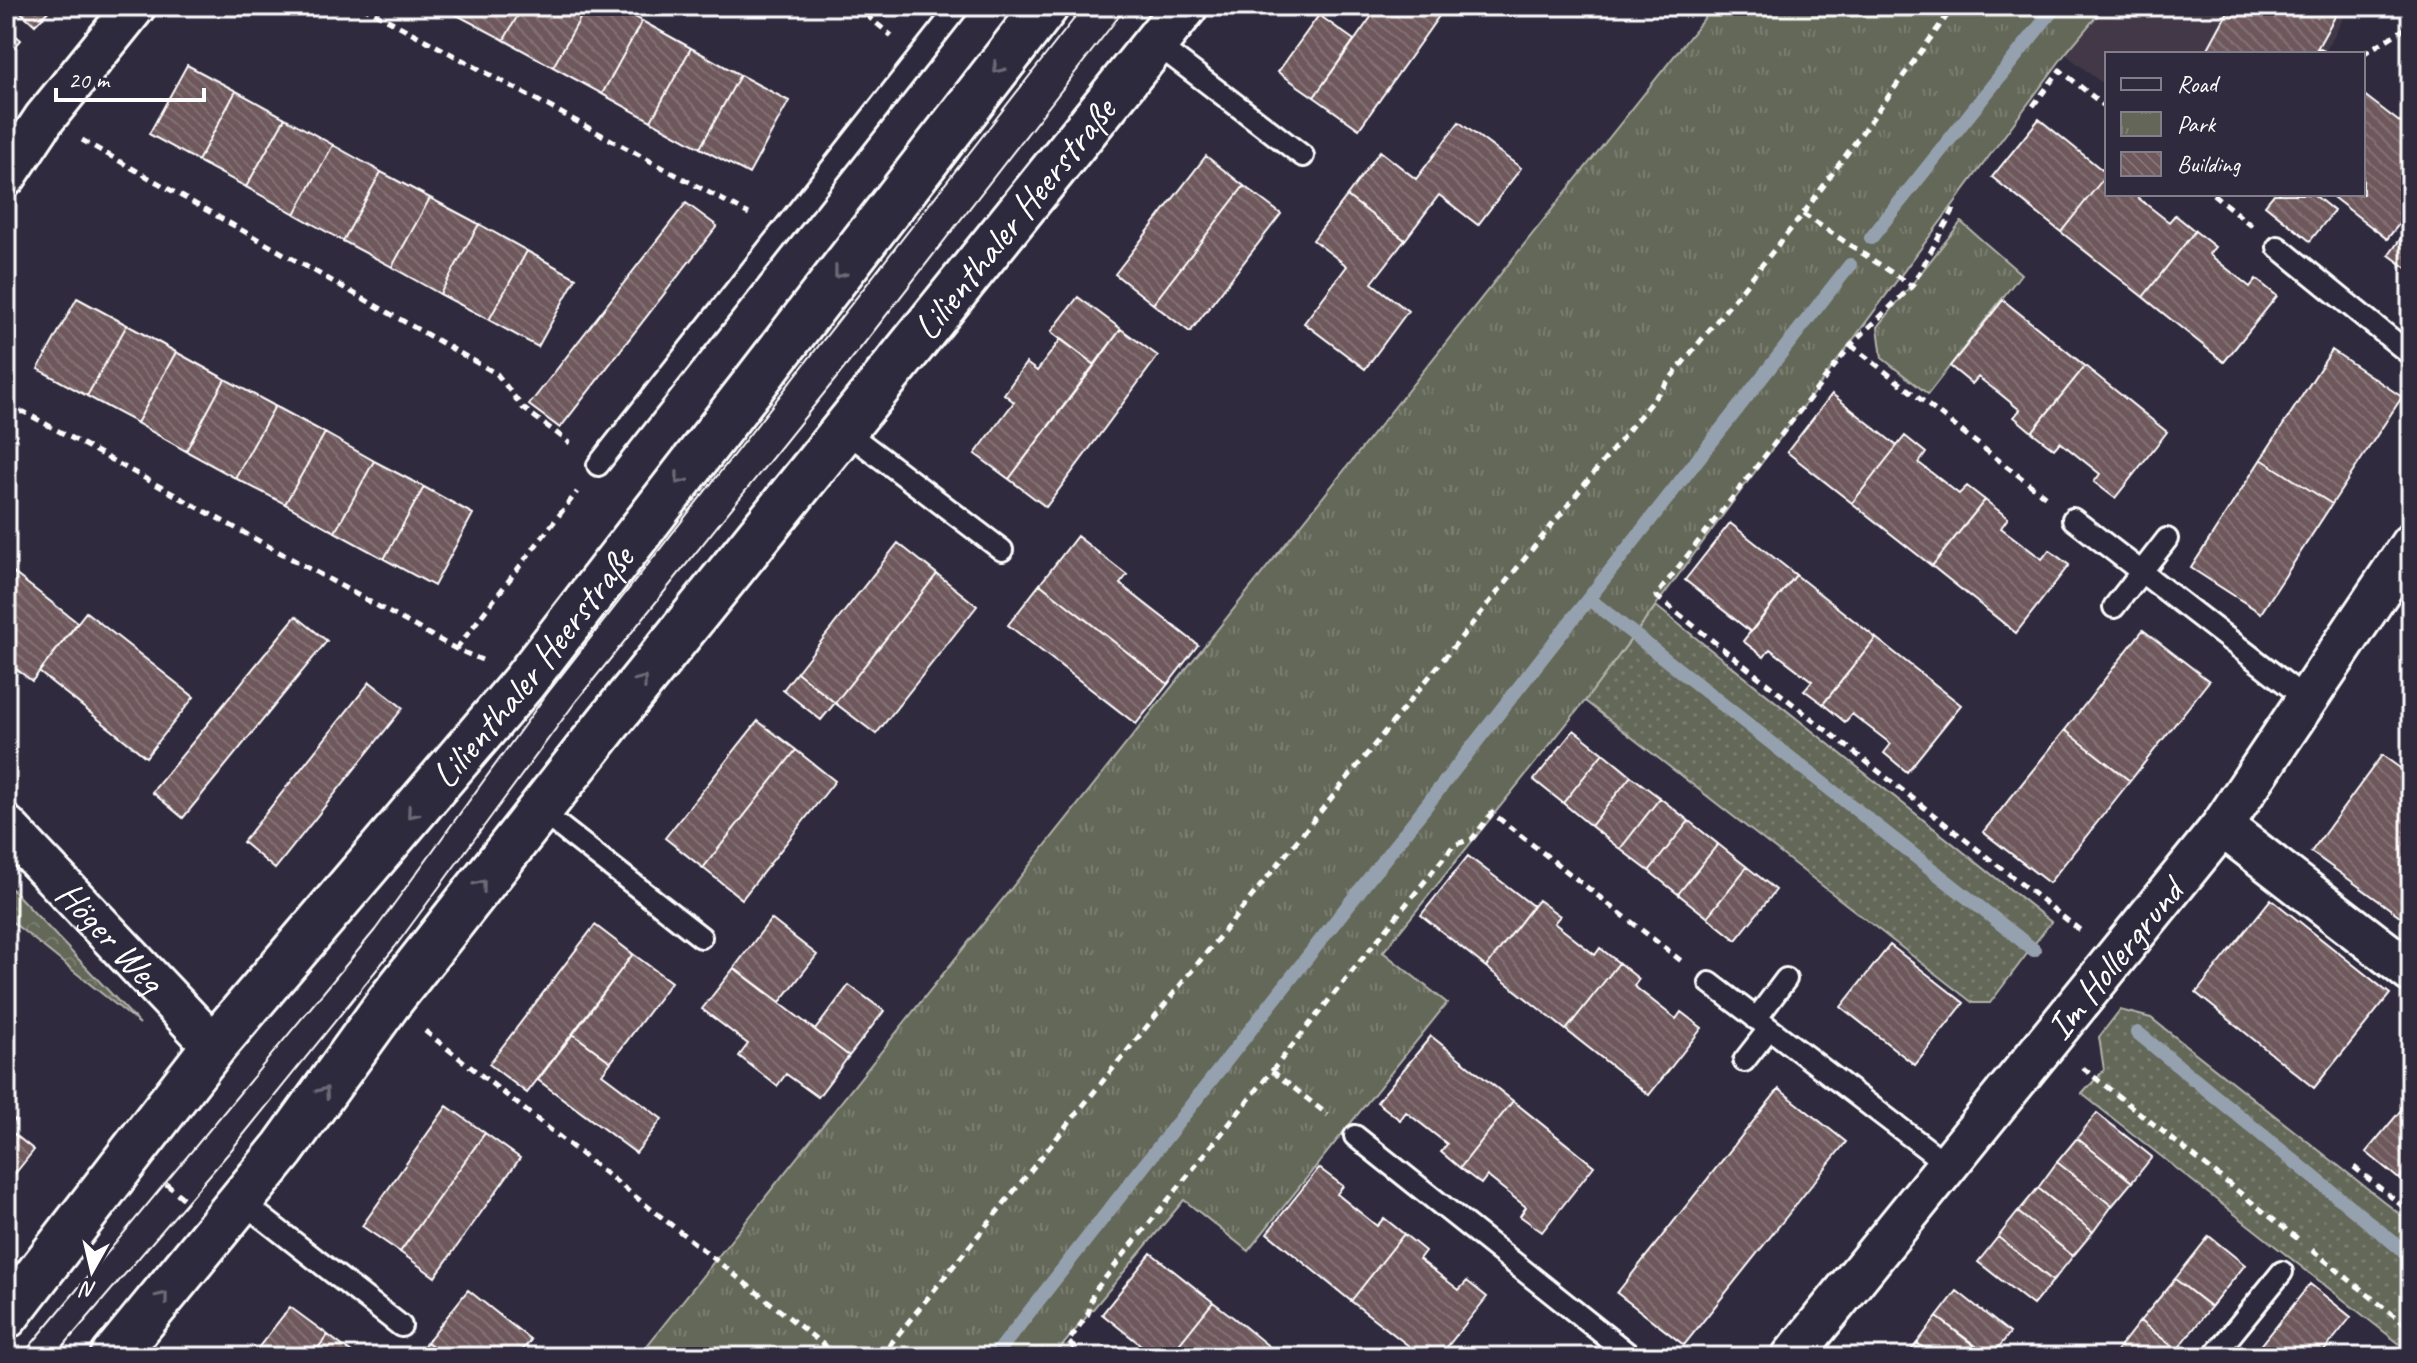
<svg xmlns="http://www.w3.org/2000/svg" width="2417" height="1363" font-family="Caveat,sans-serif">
<defs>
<pattern id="grass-dots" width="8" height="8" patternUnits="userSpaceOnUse" patternTransform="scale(2)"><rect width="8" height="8" fill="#646758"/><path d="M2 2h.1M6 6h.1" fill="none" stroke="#7b7e71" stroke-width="1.8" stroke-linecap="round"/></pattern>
<pattern id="forest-crowns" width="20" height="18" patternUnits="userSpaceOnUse" patternTransform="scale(2)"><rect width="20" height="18" fill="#646758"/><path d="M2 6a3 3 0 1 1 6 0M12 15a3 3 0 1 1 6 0" fill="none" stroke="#7b7e71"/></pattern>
<pattern id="park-tufts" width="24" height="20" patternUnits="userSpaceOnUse" patternTransform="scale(2)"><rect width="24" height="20" fill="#646758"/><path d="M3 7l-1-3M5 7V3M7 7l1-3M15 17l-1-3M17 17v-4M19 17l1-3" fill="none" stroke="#7b7e71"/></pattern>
<pattern id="building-back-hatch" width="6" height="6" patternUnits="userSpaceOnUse" patternTransform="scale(2)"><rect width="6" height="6" fill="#6e585c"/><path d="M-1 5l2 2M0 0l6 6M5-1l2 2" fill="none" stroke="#847174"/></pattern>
</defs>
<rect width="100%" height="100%" fill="#2f2a3d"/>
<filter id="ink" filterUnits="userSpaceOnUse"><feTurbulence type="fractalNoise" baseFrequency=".0125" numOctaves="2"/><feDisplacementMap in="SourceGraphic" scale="16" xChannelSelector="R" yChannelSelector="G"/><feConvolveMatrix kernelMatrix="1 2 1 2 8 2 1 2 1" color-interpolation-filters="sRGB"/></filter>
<g filter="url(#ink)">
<path fill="#423846" d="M2105 6H2350L2324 54H2107V87L2065 54Z"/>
<path fill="url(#grass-dots)" stroke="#b2b3ac" stroke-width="2" d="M1656 606 2051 922 1990 1003H1973L1585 701Z
M2120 1010 2151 1018 2411 1223V1353L2082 1094 2104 1070 2099 1037Z"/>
<path fill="url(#forest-crowns)" stroke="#b2b3ac" stroke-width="2" d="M6 883 140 1024 6 917Z"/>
<path fill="url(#park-tufts)" stroke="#b2b3ac" stroke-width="2" d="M1714 6H2105L2065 54 1585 701 1383 952 1447 1003 1248 1251 1184 1200 1053 1357H638Z
M1961 222 2021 274 1928 394 1882 358 1878 327Z"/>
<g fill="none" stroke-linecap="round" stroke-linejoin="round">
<path stroke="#95a1af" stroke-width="14" d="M1871 238 2056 6
M1589 599 2034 950
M2138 1033 2411 1257
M994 1357 1850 265"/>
</g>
<path fill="url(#building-back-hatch)" stroke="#fff" stroke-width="2" d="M14 6H53L35 25Z
M459 6H523L504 40 455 14Z
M523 6H587L553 67 504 40Z
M587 6H615L642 21 602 94 553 67Z
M872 6H892L885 16Z
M1379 6H1446L1359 129 1314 97Z
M2231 6H2341L2314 54H2205Z
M1319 15 1354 40 1314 97 1278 72Z
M642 21 691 48 651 121 602 94Z
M6 27 21 40 6 57Z
M691 48 740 75 700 148 651 121Z
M187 65 236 91 198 161 149 134Z
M740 75 789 101 749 174 700 148Z
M236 91 285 118 246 187 198 161Z
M2363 94 2411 131V222L2404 218 2387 239 2329 194H2363Z
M285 118 333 145 295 214 246 187Z
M2039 119 2107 174 2061 232 1992 177Z
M1459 122 1521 168 1478 225 1439 195 1405 240 1347 196 1380 151 1416 179Z
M333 145 381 172 343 241 295 214Z
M1206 156 1244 186 1153 304 1115 274Z
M381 172 430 198 392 267 343 241Z
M2107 174V194H2133L2169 222 2175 215 2195 231 2143 297 2061 232Z
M1244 186 1281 214 1190 332 1153 304Z
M2274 194H2313L2334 211 2310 241 2265 205Z
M1347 196 1405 240 1372 283 1408 311 1365 369 1304 323 1347 266 1313 240Z
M430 198 479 224 440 294 392 267Z
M686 203 717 226 560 428 529 405Z
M479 224 527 251 489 320 440 294Z
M2411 224V271L2389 255Z
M2195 231 2215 247 2209 254 2230 271 2250 287 2256 279 2277 296 2224 362 2143 297Z
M527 251 576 278 538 347 489 320Z
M1078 297 1121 329 1095 365 1051 332Z
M77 298 127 325 87 396 38 369Z
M2003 300 2085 366 2032 432 2014 417 2020 410 1999 393 1978 377 1972 384 1950 366Z
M127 325 176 352 137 423 87 396Z
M1121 329 1158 356 1046 507 1009 479Z
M1061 339 1095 365 1009 479 975 454 1014 402 1004 394 1026 363 1037 371Z
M2332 350 2402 397 2332 504 2261 459Z
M176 352 225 379 186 451 137 423Z
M2085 366 2167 432 2115 498 2094 482 2100 474 2060 442 2054 449 2032 432Z
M225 379 275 406 235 478 186 451Z
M1832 394 1897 446 1852 503 1787 452Z
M275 406 325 433 285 504 235 478Z
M325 433 374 461 335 532 285 504Z
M1905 436 1926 453 1919 463 1959 494 1967 486 1985 500 1932 566 1852 503Z
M2261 459 2332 504 2261 613 2191 568Z
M374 461 424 487 384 559 335 532Z
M424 487 473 514 434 586 384 559Z
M1985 500 2008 518 2001 528 2042 559 2049 550 2069 565 2016 633 1932 566Z
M1730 523 1796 575 1751 632 1685 580Z
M1077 536 1127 575 1120 584 1198 645 1168 684 1040 584Z
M898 543 937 574 835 703 797 672Z
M6 567 78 623 32 681 6 661Z
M937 574 977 606 876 734 835 703Z
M1796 575 1876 638 1823 704 1804 690 1812 681 1770 649 1764 657 1743 641Z
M1040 584 1168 684 1136 724 1008 625Z
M86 612 194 697 146 757 39 672Z
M296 616 327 641 183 818 152 792Z
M2143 630 2209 681 2130 781 2065 730Z
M1876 638 1961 705 1907 772 1884 753 1891 744 1852 714 1845 722 1823 704Z
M797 672 835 703 821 720 783 690Z
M370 682 403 708 275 869 243 842Z
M758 721 796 750 703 868 665 838Z
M1574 730 1603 753 1563 803 1534 780Z
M2065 730 2130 781 2049 883 1983 832Z
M796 750 835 781 742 899 703 868Z
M1603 753 1631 776 1591 826 1563 803Z
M2382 755 2411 776V924L2311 852Z
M1631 776 1660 798 1620 849 1591 826Z
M1660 798 1689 821 1649 871 1620 849Z
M1689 821 1718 844 1678 894 1649 871Z
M1718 844 1747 867 1707 917 1678 894Z
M1468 856 1533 906 1486 967 1421 915Z
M1747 867 1776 890 1736 940 1707 917Z
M2271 899 2390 994 2314 1088 2196 993Z
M1538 900 1560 916 1554 923 1572 937 1595 955 1600 948 1619 963 1566 1030 1486 967Z
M771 919 817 955 780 1002 734 968Z
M595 925 633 954 527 1093 489 1064Z
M1890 945 1964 1003 1915 1065 1841 1007Z
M633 954 671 982 611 1062 573 1034Z
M1619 963 1639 979 1634 986 1676 1019 1681 1012 1702 1028 1649 1095 1566 1030Z
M734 968 849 1056 818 1097 786 1074 777 1086 739 1056 748 1044 702 1009Z
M849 985 884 1011 849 1056 815 1030Z
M573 1034 611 1062 602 1074 662 1119 636 1153 538 1080Z
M1431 1036 1513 1101 1460 1168 1441 1152 1447 1144 1406 1112 1400 1120 1377 1102Z
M1779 1089 1846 1142 1684 1345 1617 1293Z
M2411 1098V1164L2399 1179 2366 1152Z
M1513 1101 1594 1166 1542 1232 1520 1216 1526 1207 1487 1176 1481 1184 1460 1168Z
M447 1106 485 1133 400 1252 362 1226Z
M6 1113 15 1120 8 1129 34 1150 6 1185Z
M2097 1113 2152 1157 2132 1182 2077 1138Z
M485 1133 520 1158 435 1277 400 1252Z
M2077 1138 2132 1182 2112 1206 2057 1162Z
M2057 1162 2112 1206 2093 1232 2038 1188Z
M2411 1164V1189L2399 1179Z
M1319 1168 1343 1186 1337 1194 1377 1226 1384 1218 1404 1234 1351 1301 1267 1233Z
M2038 1188 2093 1232 2073 1256 2018 1212Z
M2018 1212 2073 1256 2053 1281 1998 1237Z
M1404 1234 1425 1251 1419 1259 1459 1290 1467 1281 1487 1297 1439 1357H1423L1351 1301Z
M2209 1236 2245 1265 2211 1307 2175 1279Z
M1998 1237 2053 1281 2033 1305 1978 1262Z
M1151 1253 1213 1302 1169 1357H1156L1102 1314Z
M2175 1279 2211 1307 2177 1350 2140 1321Z
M2310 1284 2351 1317 2319 1357H2252Z
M468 1290 531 1340 517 1357H447L427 1342Z
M1957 1291 2010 1333 1991 1357 1937 1317Z
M1213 1302 1234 1318 1282 1357H1169Z
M290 1307 328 1335 311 1357H251Z
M1937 1317 1989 1357H1935L1917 1343Z
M2140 1321 2177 1350 2171 1357H2112Z
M328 1335 357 1357H311Z
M427 1342 447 1357H415Z
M1917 1343 1935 1357H1906Z"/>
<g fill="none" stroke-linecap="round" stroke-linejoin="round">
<g stroke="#fff" stroke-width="26">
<path id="lane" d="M1155 43 1303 156
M2278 247 2411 355
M844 430 1002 550
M598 465 959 6
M2073 519 2306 699
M2114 607 2167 539
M539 810 701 937
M1710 983 1948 1165
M1756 1019 1786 979
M1744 1061 1769 1029
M1355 1136 1632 1357
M241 1201 401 1326
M2213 1357 2282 1272"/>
</g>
<g stroke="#fff" stroke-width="46">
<g id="street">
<path d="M6 176 44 119 135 6"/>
<path id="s1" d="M6 826 214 1046"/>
<path d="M2222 826 2411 972"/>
<path id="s2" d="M1792 1357 2222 826 2411 544"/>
</g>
</g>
<g stroke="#fff" stroke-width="50">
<g id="secondary">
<path id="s3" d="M6 1316 214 1046 523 683 1046 6"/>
<path id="s4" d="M113 1357 283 1149 389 1002 609 722 1185 6"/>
</g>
</g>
<path stroke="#fff" stroke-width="5" stroke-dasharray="8 6" stroke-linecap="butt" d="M362 6 749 214
M855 6 892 36
M2317 49 2327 54
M2363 54 2411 25
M2033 106 2060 70 2107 108
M82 140 497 374 523 408 570 443
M2213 194 2252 226
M1954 209 1912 286 1851 345 1656 596 2081 931
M1803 214 1912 286
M6 345 9 360 6 367
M1851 345 2046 497
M6 411 24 412 456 649 482 660
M456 649 577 492
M425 1031 839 1357
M2083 1068 2298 1239
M1272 1071 1328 1115
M2354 1167 2411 1213
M166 1184 183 1198
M2312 1250 2411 1329
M880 1357 1803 214 1954 6
M1086 1357 1068 1342 1088 1314 1093 1293 1454 845 1472 839 1492 813 1684 963"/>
<use href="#lane" stroke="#2f2a3d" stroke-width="20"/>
<use href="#street" stroke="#2f2a3d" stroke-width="40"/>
<use href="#secondary" stroke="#2f2a3d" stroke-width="44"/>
<path stroke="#fff" stroke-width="2" d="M21 1357 375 930 546 695 1084 6
M54 1357 232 1149 395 947 574 704 867 340 1127 6"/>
</g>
<defs><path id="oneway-chevron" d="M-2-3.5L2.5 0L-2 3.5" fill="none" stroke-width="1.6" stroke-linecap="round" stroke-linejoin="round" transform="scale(2)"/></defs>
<g stroke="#6d6a77">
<use href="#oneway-chevron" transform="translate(998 68) rotate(128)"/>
<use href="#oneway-chevron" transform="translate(839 273) rotate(128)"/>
<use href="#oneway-chevron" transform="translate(680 479) rotate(128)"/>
<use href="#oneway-chevron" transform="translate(642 681) rotate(-51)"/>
<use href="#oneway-chevron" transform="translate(412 813) rotate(130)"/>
<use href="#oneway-chevron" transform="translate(481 885) rotate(-52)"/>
<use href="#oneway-chevron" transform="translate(324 1092) rotate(-54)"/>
<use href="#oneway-chevron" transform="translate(163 1297) rotate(-51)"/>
</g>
</g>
<g text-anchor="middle" stroke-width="6" stroke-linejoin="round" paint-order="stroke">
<g font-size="38" fill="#fff" stroke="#2f2a3d">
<text dy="13" stroke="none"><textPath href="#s4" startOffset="1452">Lilienthaler Heerstraße</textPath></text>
<text dy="13" stroke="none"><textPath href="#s3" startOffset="836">Lilienthaler Heerstraße</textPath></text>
<text dy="13" stroke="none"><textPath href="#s1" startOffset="152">Höger Weg</textPath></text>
<text dy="13" stroke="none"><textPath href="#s2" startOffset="512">Im Hollergrund</textPath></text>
</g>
</g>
<rect width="2417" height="1363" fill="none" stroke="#2f2a3d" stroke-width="32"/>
<rect x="16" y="16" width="2385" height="1331" fill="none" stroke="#fff" stroke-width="3" filter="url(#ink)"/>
<rect x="2105" y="52" width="260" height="144" fill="#2f2a3d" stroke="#827f8b" stroke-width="2"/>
<rect x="2121" y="78" width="40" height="12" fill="#2f2a3d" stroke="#827f8b" stroke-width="2"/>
<text x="2177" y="92" font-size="24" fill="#ffffff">Road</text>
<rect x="2121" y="112" width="40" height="24" fill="url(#park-tufts)" stroke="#827f8b" stroke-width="2"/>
<text x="2177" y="132" font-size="24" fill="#ffffff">Park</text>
<rect x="2121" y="152" width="40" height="24" fill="url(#building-back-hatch)" stroke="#827f8b" stroke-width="2"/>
<text x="2177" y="172" font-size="24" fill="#ffffff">Building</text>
<g transform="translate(92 1271) rotate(188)" stroke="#2f2a3d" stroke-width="6" paint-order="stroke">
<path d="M0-6L14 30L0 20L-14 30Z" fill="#ffffff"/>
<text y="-12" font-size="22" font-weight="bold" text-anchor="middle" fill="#ffffff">N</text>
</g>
<path d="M56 88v12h148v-12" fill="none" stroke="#ffffff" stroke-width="4"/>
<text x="68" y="88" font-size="24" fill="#ffffff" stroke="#2f2a3d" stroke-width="6" paint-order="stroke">20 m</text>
</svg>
